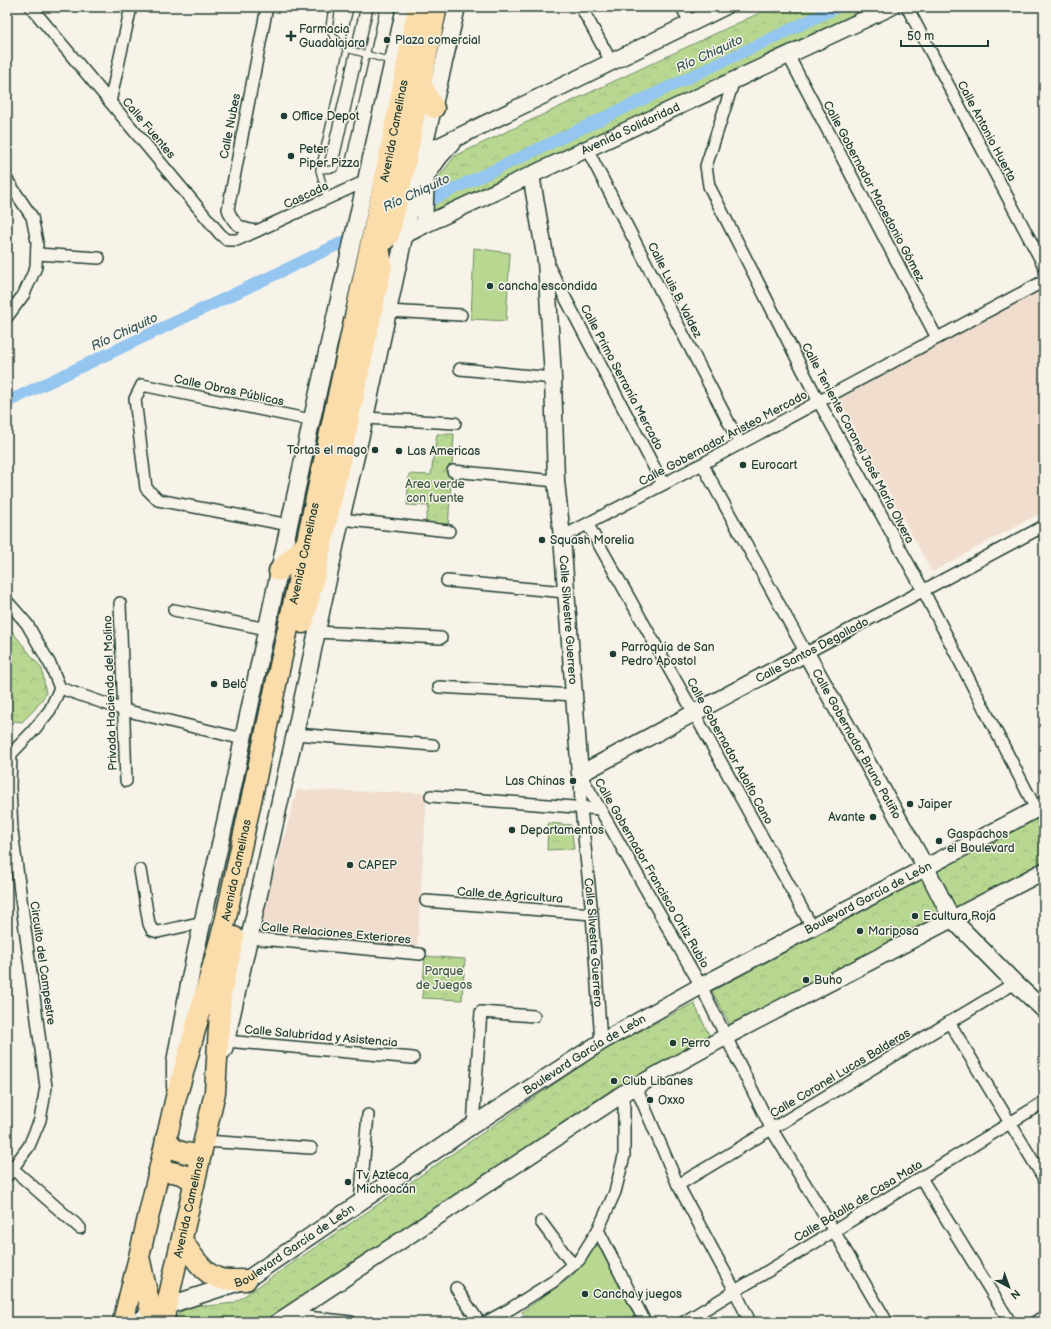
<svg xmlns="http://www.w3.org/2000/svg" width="1051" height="1329" font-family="'Balsamiq Sans',sans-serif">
<defs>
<pattern id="park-crowns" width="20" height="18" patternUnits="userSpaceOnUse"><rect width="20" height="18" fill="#b8d892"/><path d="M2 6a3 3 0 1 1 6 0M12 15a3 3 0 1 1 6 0" fill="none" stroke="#9eba7e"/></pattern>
</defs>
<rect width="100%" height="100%" fill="#f7f3e8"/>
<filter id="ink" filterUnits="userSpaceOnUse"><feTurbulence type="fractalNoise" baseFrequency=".025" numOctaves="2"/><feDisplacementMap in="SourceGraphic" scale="8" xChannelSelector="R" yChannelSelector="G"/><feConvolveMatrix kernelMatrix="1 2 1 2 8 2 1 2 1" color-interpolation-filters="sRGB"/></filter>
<g filter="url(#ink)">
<path fill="#f0ddce" d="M1044 287V511L932 572 839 399Z
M297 790 427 793 417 951 257 937Z"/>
<path fill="url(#park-crowns)" stroke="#6c8a63" d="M772 7H896L430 224 435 182 455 156Z
M437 434H454L448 529 424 527 429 506 407 505 409 474 431 475Z
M7 625 42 669 46 694 34 710 22 722 7 720Z
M1044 815V864L732 1029 712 991Z
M548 823 571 825 574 849 547 850Z
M425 956 465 959 462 1000 422 998Z
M694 1003 710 1037 610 1091 267 1322H173L180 1312 193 1306 200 1305 208 1306 234 1303 604 1050Z"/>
<path fill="#b8d892" stroke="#6c8a63" d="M474 248 510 253 506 321 471 319Z
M598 1244 638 1322H531L522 1312 572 1276Z"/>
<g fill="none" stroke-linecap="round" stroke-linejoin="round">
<path stroke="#94c6f0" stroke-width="12" d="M418 206 838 7
M7 402 358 235"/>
<g stroke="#1f3d34" stroke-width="8">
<path id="lane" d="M332 7 329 28 332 35 347 49 391 61
M319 170 334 169 343 158 377 7
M327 199 319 170 357 7"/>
</g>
<g stroke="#1f3d34" stroke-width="14">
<g id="street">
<path d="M31 7 220 234 227 240H237L370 179"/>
<path d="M581 7 612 63"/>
<path d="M682 7 690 23"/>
<path d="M907 7 1044 266"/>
<path d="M788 55 937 338"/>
<path d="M734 80 706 166 709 186 819 402 923 590 1036 809"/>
<path d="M110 102 131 7"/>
<path d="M587 149 740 444"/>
<path d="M7 180 32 217 37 242 36 267 24 294 7 317"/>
<path d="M257 231C241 229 233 225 228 209L267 7"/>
<path d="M37 254 99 258"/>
<path d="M548 265 663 484"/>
<path d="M387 311 461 315"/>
<path d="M460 369 553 378"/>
<path d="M365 418 455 423"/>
<path d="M702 464 806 653 1044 526"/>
<path d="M453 471 556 481"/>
<path d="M341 519 449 531"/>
<path d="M289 525 158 500 146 488 135 399 142 385 311 420"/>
<path d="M588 525 694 713 812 927"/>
<path d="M562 537 702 464 1044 281"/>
<path d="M447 581 565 592"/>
<path d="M7 601 27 624 51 666 60 688 50 710 33 731 11 754 10 786 12 831 46 1087 40 1120 29 1146 7 1176"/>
<path d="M120 603 126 781"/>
<path d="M174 610 267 629"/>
<path d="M316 632 441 638"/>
<path d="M439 687 574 695"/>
<path d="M60 688 124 710 243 739"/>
<path d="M295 734 433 745"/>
<path d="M580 774 701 986 772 1130 834 1231 887 1322"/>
<path id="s1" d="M580 776 581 808 592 914 601 1042"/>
<path d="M431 796 600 809"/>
<path d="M140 870 149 924 152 930 158 932 203 922"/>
<path d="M426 901 592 914"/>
<path d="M250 938 420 954"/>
<path d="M949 1022 1044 1179"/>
<path d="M226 1041 413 1058"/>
<path d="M636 1087 678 1185 735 1291 750 1322"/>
<path d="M473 1125 481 1012 534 1016"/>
<path d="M204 1141 311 1148"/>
<path d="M13 1169 80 1228"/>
<path d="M921 1178 1010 1322"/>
<path d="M678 1185 1015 983"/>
<path d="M360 1202 368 1115"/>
<path d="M541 1222 573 1265"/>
<path d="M598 1230 645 1322"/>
<path d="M456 1288 479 1322"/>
<path d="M289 1315 351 1322"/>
<path d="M486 1322 510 1309 554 1281 579 1260 598 1230 615 1192 624 1156V1093"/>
<path d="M684 1322 834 1231 1044 1102"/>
<path d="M1035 1322 1044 1316"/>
</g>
</g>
<g stroke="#1f3d34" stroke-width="19">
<g id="secondary">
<path d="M417 157 724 7"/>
<path id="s2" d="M531 175 546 261 553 378 556 481 562 537 580 774 806 653 926 868 952 919 1015 983 1044 1010"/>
<path d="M424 225 426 176 440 156 452 143"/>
<path id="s3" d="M399 238 424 225 891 7"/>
<path d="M224 1050 295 734 341 519 365 418 418 172 457 7"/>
<path d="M175 1087V1062L191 973 233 787 243 739 309 432 393 61 405 7"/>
<path id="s4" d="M139 1322 151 1311 246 1280 473 1125 601 1042 701 986 1044 805"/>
<path d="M278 1322 624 1093 727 1036 1044 871"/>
</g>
</g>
<g stroke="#1f3d34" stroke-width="23">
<g id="highway">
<path d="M421 84 434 108"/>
<path d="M279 571 307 543"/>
<path d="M303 623 319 557 382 265 379 246 389 235 406 161 417 102 437 7"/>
<path d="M166 1138C168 1141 171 1147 175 1149 180 1152 195 1156 201 1154"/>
<path d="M158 1173C169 1170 189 1173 194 1185"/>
<path d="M182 1240C191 1253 202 1273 218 1278 226 1281 238 1280 246 1280"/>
<path d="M140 1261 151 1311 155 1322"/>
<path id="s5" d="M123 1322 139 1257 176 1097 182 1077 225 922 386 172 418 7"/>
<path id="s6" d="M163 1322 215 1092 221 995 234 937"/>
</g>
</g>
<use href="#lane" stroke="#f7f3e8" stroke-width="5.5"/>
<use href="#street" stroke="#f7f3e8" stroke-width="11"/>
<use href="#secondary" stroke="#f7f3e8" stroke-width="16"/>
<use href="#highway" stroke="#fbddab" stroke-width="20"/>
</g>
</g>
<g fill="#1f3d34" stroke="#f7f3e8" stroke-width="1.5">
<path d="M289 30h4v4h4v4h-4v4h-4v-4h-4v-4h4z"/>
<circle cx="387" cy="40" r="4"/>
<circle cx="284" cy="116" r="4"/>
<circle cx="291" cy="156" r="4"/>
<circle cx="490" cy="286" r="4"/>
<circle cx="375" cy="450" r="4"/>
<circle cx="399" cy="451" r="4"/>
<circle cx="743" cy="465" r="4"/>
<circle cx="542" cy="540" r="4"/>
<circle cx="613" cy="654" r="4"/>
<circle cx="214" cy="684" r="4"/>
<circle cx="573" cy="781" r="4"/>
<circle cx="910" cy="804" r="4"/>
<circle cx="873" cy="817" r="4"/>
<circle cx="512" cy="830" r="4"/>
<circle cx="939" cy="841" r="4"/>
<circle cx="350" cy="865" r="4"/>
<circle cx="915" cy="916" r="4"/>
<circle cx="860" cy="931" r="4"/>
<circle cx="806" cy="980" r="4"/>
<circle cx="673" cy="1043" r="4"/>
<circle cx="614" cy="1081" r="4"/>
<circle cx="650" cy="1100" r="4"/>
<circle cx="348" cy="1182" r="4"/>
<circle cx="585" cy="1294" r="4"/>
</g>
<g text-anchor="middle" stroke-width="3" stroke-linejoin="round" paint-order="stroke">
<g font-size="12" fill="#1f3d34" stroke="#f7f3e8" text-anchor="start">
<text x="299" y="33">Farmacia<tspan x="299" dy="14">Guadalajara</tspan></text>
<text x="395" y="44">Plaza comercial</text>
<text x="292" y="120">Office Depot</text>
<text x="299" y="153">Peter<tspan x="299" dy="14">Piper Pizza</tspan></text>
<text x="498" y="290">cancha escondida</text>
<text x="367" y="454" text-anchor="end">Tortas el mago</text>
<text x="407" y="455">Las Americas</text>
<text x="751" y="469">Eurocart</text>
<text x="550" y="544">Squash Morelia</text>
<text x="621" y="651">Parroquia de San<tspan x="621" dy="14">Pedro Apostol</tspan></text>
<text x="222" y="688">Beló</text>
<text x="565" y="785" text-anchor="end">Las Chinas</text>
<text x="918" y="808">Jaiper</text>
<text x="865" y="821" text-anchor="end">Avante</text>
<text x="520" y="834">Departamentos</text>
<text x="947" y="838">Gaspachos<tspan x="947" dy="14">el Boulevard</tspan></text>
<text x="358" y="869">CAPEP</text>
<text x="923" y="920">Ecultura Roja</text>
<text x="868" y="935">Mariposa</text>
<text x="814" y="984">Buho</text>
<text x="681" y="1047">Perro</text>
<text x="622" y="1085">Club Libanes</text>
<text x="658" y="1104">Oxxo</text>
<text x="356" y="1179">Tv Azteca<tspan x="356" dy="14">Michoacán</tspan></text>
<text x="593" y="1298">Cancha y juegos</text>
</g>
<g font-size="12" fill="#1f3d34" stroke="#f7f3e8">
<text transform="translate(230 126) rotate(-79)" y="4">Calle Nubes</text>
<text transform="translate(149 128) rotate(50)" y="4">Calle Fuentes</text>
<text dy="4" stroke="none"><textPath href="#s3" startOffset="256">Avenida Solidaridad</textPath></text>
<text dy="4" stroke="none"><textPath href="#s5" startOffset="1222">Avenida Camelinas</textPath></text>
<text transform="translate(987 131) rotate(62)" y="4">Calle Antonio Huerta</text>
<text transform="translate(874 191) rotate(62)" y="4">Calle Gobernador Macedonio Gómez</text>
<text transform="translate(306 195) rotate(-25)" y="4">Cascada</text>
<text transform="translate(675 290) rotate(63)" y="4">Calle Luis B. Valdez</text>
<text transform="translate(622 377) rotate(62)" y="4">Calle Primo Serranía Mercado</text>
<text transform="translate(229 390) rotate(12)" y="4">Calle Obras Públicas</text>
<text transform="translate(723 438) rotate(-28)" y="4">Calle Gobernador Aristeo Mercado</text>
<text transform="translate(858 443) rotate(62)" y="4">Calle Teniente Coronel José María Olvera</text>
<text dy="4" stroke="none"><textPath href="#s5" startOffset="790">Avenida Camelinas</textPath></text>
<text dy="4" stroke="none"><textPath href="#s2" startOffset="447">Calle Silvestre Guerrero</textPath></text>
<text transform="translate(812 650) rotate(-28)" y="4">Calle Santos Degollado</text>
<text transform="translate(110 693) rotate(-92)" y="4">Privada Hacienda del Molino</text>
<text dy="4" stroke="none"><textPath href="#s2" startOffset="962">Calle Gobernador Bruno Patiño</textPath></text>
<text transform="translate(730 751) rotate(61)" y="4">Calle Gobernador Adolfo Cano</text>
<text dy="4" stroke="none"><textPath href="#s5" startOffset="466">Avenida Camelinas</textPath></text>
<text transform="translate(652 873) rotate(60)" y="4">Calle Gobernador Francisco Ortiz Rubio</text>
<text transform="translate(510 895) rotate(4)" y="4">Calle de Agricultura</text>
<text dy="4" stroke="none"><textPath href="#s4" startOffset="847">Boulevard García de León</textPath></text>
<text transform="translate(336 933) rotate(5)" y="4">Calle Relaciones Exteriores</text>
<text dy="4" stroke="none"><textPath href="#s1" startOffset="167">Calle Silvestre Guerrero</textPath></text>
<text transform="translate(43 963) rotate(82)" y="4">Circuito del Campestre</text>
<text transform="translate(321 1036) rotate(5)" y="4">Calle Salubridad y Asistencia</text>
<text dy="4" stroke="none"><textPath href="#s4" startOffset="523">Boulevard García de León</textPath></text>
<text transform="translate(840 1073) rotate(-31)" y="4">Calle Coronel Lucas Balderas</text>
<text transform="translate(858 1201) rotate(-31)" y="4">Calle Batalla de Casa Mata</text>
<text dy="4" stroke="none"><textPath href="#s6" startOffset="118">Avenida Camelinas</textPath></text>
<text dy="4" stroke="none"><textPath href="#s4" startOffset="175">Boulevard García de León</textPath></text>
</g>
<g font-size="12" fill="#3e5c47" stroke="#f7f3e8">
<text x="435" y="488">Area verde<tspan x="435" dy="14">con fuente</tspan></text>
<text x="444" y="975">Parque<tspan x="444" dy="14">de Juegos</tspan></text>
</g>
<g font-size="13" font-style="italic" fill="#36585a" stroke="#f7f3e8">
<text transform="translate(709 53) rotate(-25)" y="5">Río Chiquito</text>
<text transform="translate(416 192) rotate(-25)" y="5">Río Chiquito</text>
<text transform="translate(124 331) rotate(-25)" y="5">Río Chiquito</text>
</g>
</g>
<rect width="1051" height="1329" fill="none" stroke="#f7f3e8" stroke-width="24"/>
<rect x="12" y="12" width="1027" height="1305" fill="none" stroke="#1f3d34" stroke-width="1.5" filter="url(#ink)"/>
<g transform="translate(1009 1287) rotate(139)" stroke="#f7f3e8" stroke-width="3" paint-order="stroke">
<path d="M0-3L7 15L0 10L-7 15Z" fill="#1f3d34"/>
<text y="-6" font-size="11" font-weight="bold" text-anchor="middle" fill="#1f3d34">N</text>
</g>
<path d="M901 40v6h87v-6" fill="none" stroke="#1f3d34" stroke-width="2"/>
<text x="907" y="40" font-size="12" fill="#1f3d34" stroke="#f7f3e8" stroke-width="3" paint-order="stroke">50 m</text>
</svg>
